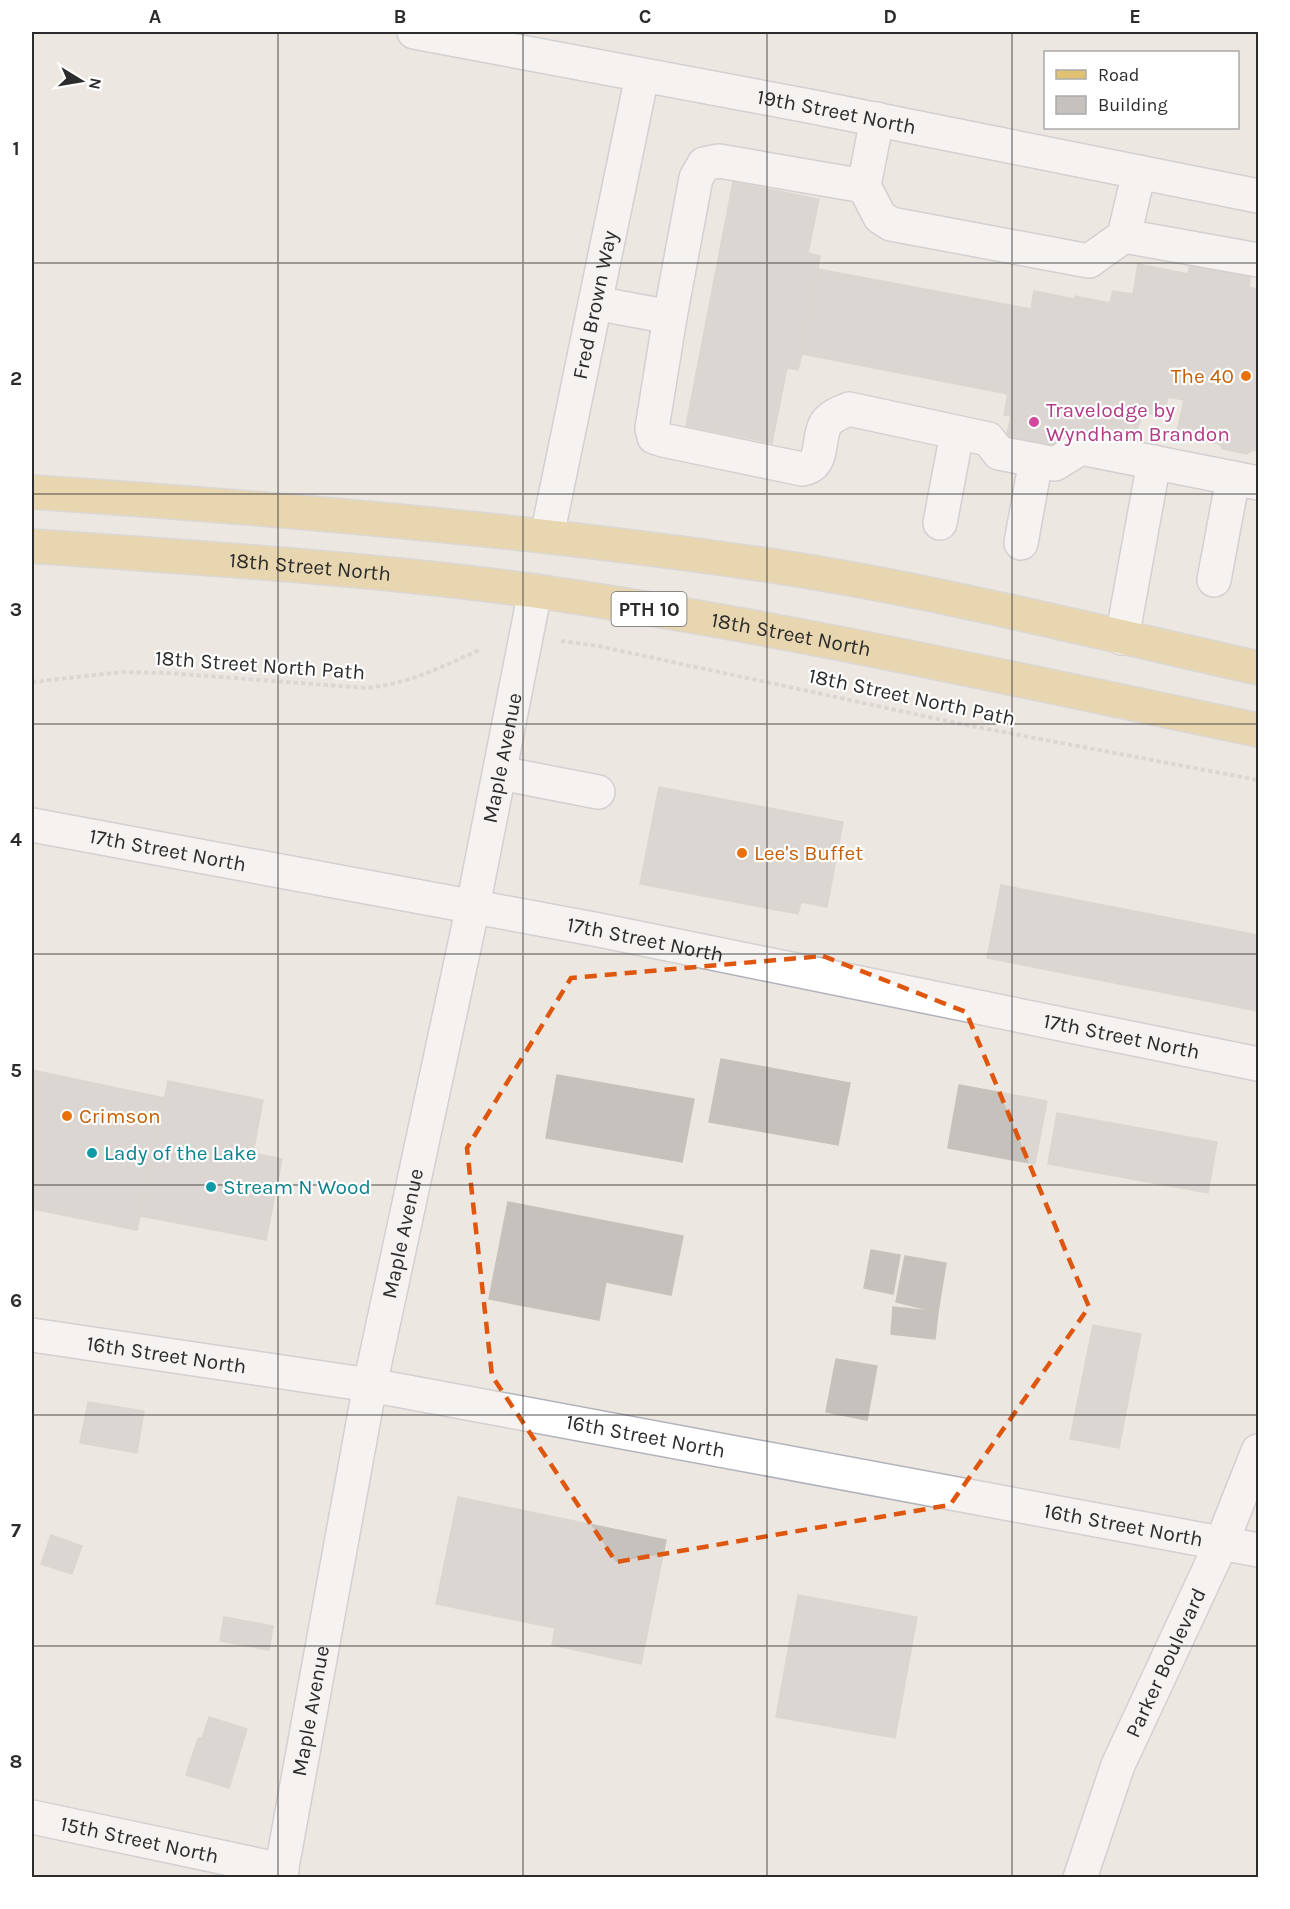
<svg xmlns="http://www.w3.org/2000/svg" width="1290" height="1909" font-family="Karla,sans-serif">
<rect width="100%" height="100%" fill="#ece7e1"/>
<path fill="#c5c1bc" stroke="#c7c2ba" stroke-width="1.5" d="M733 182 819 199 808 253 820 256 818 269 1031 309 1034 291 1074 299 1075 296 1110 303 1113 291 1133 294 1138 264 1188 274 1190 263 1251 275 1249 287 1258 289V451L1253 450 1247 454 1223 449 1219 444 1176 435 1184 400 1168 397 1164 417 1142 412 1135 441 1059 427 1054 453 1005 443 1011 416 1004 415 1008 394 802 354 798 370 787 368 772 443 686 426Z
M733 182 819 199 808 253 820 256 802 354 798 370 787 368 772 443 686 426Z
M659 787 843 822 827 907 801 902 798 914 640 884Z
M1001 885 1258 935V1011L987 958Z
M721 1059 850 1083 838 1145 709 1122Z
M32 1070 165 1098 137 1230 32 1209Z
M557 1075 694 1099 682 1162 546 1138Z
M168 1081 263 1100 253 1153 282 1159 266 1240 140 1216Z
M959 1085 1047 1101 1035 1164 948 1148Z
M1057 1113 1217 1142 1208 1193 1048 1164Z
M508 1202 683 1236 671 1295 606 1282 599 1320 489 1299Z
M871 1250 900 1255 893 1294 864 1288Z
M905 1256 946 1263 938 1312 896 1302Z
M893 1307 938 1312 935 1339 891 1334Z
M1093 1325 1141 1334 1119 1448 1070 1439Z
M836 1359 877 1366 867 1420 826 1412Z
M88 1402 144 1411 137 1453 80 1443Z
M458 1497 666 1540 641 1664 552 1645 555 1628 436 1604Z
M51 1535 82 1546 72 1574 41 1564Z
M798 1595 917 1617 895 1738 776 1717Z
M224 1617 273 1626 269 1650 220 1641Z
M209 1717 247 1729 229 1788 186 1775 198 1738H202Z"/>
<g fill="none" stroke-linecap="round" stroke-linejoin="round">
<g stroke="#b1b3bb" stroke-width="36">
<g id="minor">
<path id="s1" d="M414 32 814 107 1258 196"/>
<path d="M864 186 880 217 891 224 1089 261 1124 236 1139 172"/>
<path d="M1124 236 1258 260"/>
<path d="M595 303 670 317 652 428 654 437 663 440 802 469C825 465 817 441 825 425 830 416 840 413 849 409L988 439 999 453 1055 464 1081 448 1258 483"/>
<path d="M670 317 696 178 704 164 719 161 864 186 877 119"/>
<path d="M940 523 957 433"/>
<path id="s2" d="M547 536 642 76"/>
<path d="M1021 543 1036 460"/>
<path d="M1214 580 1233 478"/>
<path d="M1122 638 1154 462"/>
<path d="M500 773 598 792"/>
<path id="s3" d="M32 825 599 930 1258 1064"/>
<path id="s4" d="M32 1335 370 1385 1258 1550"/>
<path id="s5" d="M32 1817 282 1870"/>
<path id="s6" d="M280 1878 370 1385 473 906 535 591"/>
<path id="s7" d="M1080 1878 1118 1765 1222 1542 1258 1451"/>
</g>
</g>
<g stroke="#c4c4c4" stroke-width="36">
<g id="major">
<path d="M32 492C270 508 509 528 746 562 918 586 1088 630 1258 668"/>
<path id="s8" d="M32 546C199 558 368 568 535 591 778 626 1018 680 1258 730"/>
</g>
</g>
<path stroke="#c4c4c4" stroke-width="4" stroke-dasharray="4.5 3" stroke-linecap="butt" d="M561 641 598 646 966 725 1258 780
M32 682 122 672 168 673 366 688C408 684 442 667 479 650"/>
<use href="#minor" stroke="#fff" stroke-width="33"/>
<use href="#major" stroke="#e0c272" stroke-width="33"/>
</g>
<path d="M0 0H1290V1909H0ZM823 956 966 1012 1089 1307 950 1505 616 1562 492 1376 467 1148 571 978Z" fill="#ece7e1" fill-opacity=".55" fill-rule="evenodd"/>
<path fill="none" stroke="#df570e" stroke-width="4.5" stroke-dasharray="12 8" stroke-linejoin="round" d="M823 956 966 1012 1089 1307 950 1505 616 1562 492 1376 467 1148 571 978Z"/>
<path fill="none" stroke="#2c2c2c" stroke-width="1.5" stroke-opacity="0.55" d="M278 32V1878M523 32V1878M767 32V1878M1012 32V1878M32 263H1258M32 494H1258M32 724H1258M32 954H1258M32 1185H1258M32 1415H1258M32 1646H1258"/>
<g fill="#e8710a" stroke="#fff" stroke-width="2">
<circle cx="1246" cy="376" r="6"/>
<circle cx="742" cy="853" r="6"/>
<circle cx="67" cy="1116" r="6"/>
</g>
<circle fill="#d1479c" stroke="#fff" stroke-width="2" cx="1034" cy="422" r="6"/>
<g fill="#0f9aa8" stroke="#fff" stroke-width="2">
<circle cx="92" cy="1153" r="6"/>
<circle cx="211" cy="1187" r="6"/>
</g>
<g text-anchor="middle" stroke-width="4.5" stroke-linejoin="round" paint-order="stroke">
<rect fill="#fff" stroke="#6b6b6b" stroke-width="1.5" x="611.5" y="592" width="75" height="34" rx="4.5"/>
<g font-size="20" font-weight="bold" fill="#2c2c2c">
<text x="649" y="616">PTH 10</text>
</g>
<g font-size="21" fill="#2c2c2c" stroke="#fff">
<text dy="7" stroke="none"><textPath href="#s1" startOffset="430">19th Street North</textPath></text>
<text dy="7" stroke="none"><textPath href="#s2" startOffset="236">Fred Brown Way</textPath></text>
<text dy="7" stroke="none"><textPath href="#s8" startOffset="279">18th Street North</textPath></text>
<text dy="7" stroke="none"><textPath href="#s8" startOffset="765">18th Street North</textPath></text>
<text transform="translate(260 665) rotate(4)" y="7">18th Street North Path</text>
<text transform="translate(912 697) rotate(12)" y="7">18th Street North Path</text>
<text dy="7" stroke="none"><textPath href="#s6" startOffset="1142">Maple Avenue</textPath></text>
<text dy="7" stroke="none"><textPath href="#s3" startOffset="138">17th Street North</textPath></text>
<text dy="7" stroke="none"><textPath href="#s3" startOffset="624">17th Street North</textPath></text>
<text dy="7" stroke="none"><textPath href="#s3" startOffset="1110">17th Street North</textPath></text>
<text dy="7" stroke="none"><textPath href="#s6" startOffset="656">Maple Avenue</textPath></text>
<text dy="7" stroke="none"><textPath href="#s4" startOffset="136">16th Street North</textPath></text>
<text dy="7" stroke="none"><textPath href="#s4" startOffset="622">16th Street North</textPath></text>
<text dy="7" stroke="none"><textPath href="#s4" startOffset="1108">16th Street North</textPath></text>
<text dy="7" stroke="none"><textPath href="#s7" startOffset="232">Parker Boulevard</textPath></text>
<text dy="7" stroke="none"><textPath href="#s6" startOffset="170">Maple Avenue</textPath></text>
<text dy="7" stroke="none"><textPath href="#s5" startOffset="110">15th Street North</textPath></text>
</g>
<g font-size="21" fill="#c56008" stroke="#fff" text-anchor="start">
<text x="1234" y="383" text-anchor="end">The 40</text>
<text x="754" y="860">Lee's Buffet</text>
<text x="79" y="1123">Crimson</text>
</g>
<g font-size="21" fill="#b23c85" stroke="#fff" text-anchor="start">
<text x="1046" y="417">Travelodge by<tspan x="1046" dy="24">Wyndham Brandon</tspan></text>
</g>
<g font-size="21" fill="#0d838f" stroke="#fff" text-anchor="start">
<text x="104" y="1160">Lady of the Lake</text>
<text x="223" y="1194">Stream N Wood</text>
</g>
</g>
<rect width="1290" height="1909" fill="none" stroke="#ffffff" stroke-width="66"/>
<rect x="1044" y="51" width="195" height="78" fill="#ffffff" stroke="#ababab" stroke-width="1.5"/>
<rect x="1056" y="70" width="30" height="9" fill="#e0c272" stroke="#ababab" stroke-width="1.5"/>
<text x="1098" y="81" font-size="18" fill="#2c2c2c">Road</text>
<rect x="1056" y="96" width="30" height="18" fill="#c5c1bc" stroke="#ababab" stroke-width="1.5"/>
<text x="1098" y="111" font-size="18" fill="#2c2c2c">Building</text>
<g transform="translate(81 81) rotate(101)" stroke="#ffffff" stroke-width="4.5" paint-order="stroke">
<path d="M0-4.5L10 22L0 15L-10 22Z" fill="#2c2c2c"/>
<text y="-9" font-size="16" font-weight="bold" text-anchor="middle" fill="#2c2c2c">N</text>
</g>
<rect x="33" y="33" width="1224" height="1843" fill="none" stroke="#2c2c2c" stroke-width="2"/>
<g font-size="20" text-anchor="middle" font-weight="bold" fill="#2c2c2c">
<text x="155" y="23">A</text>
<text x="400" y="23">B</text>
<text x="645" y="23">C</text>
<text x="890" y="23">D</text>
<text x="1135" y="23">E</text>
<text x="16" y="155">1</text>
<text x="16" y="385">2</text>
<text x="16" y="616">3</text>
<text x="16" y="846">4</text>
<text x="16" y="1077">5</text>
<text x="16" y="1307">6</text>
<text x="16" y="1537">7</text>
<text x="16" y="1768">8</text>
</g>
</svg>
